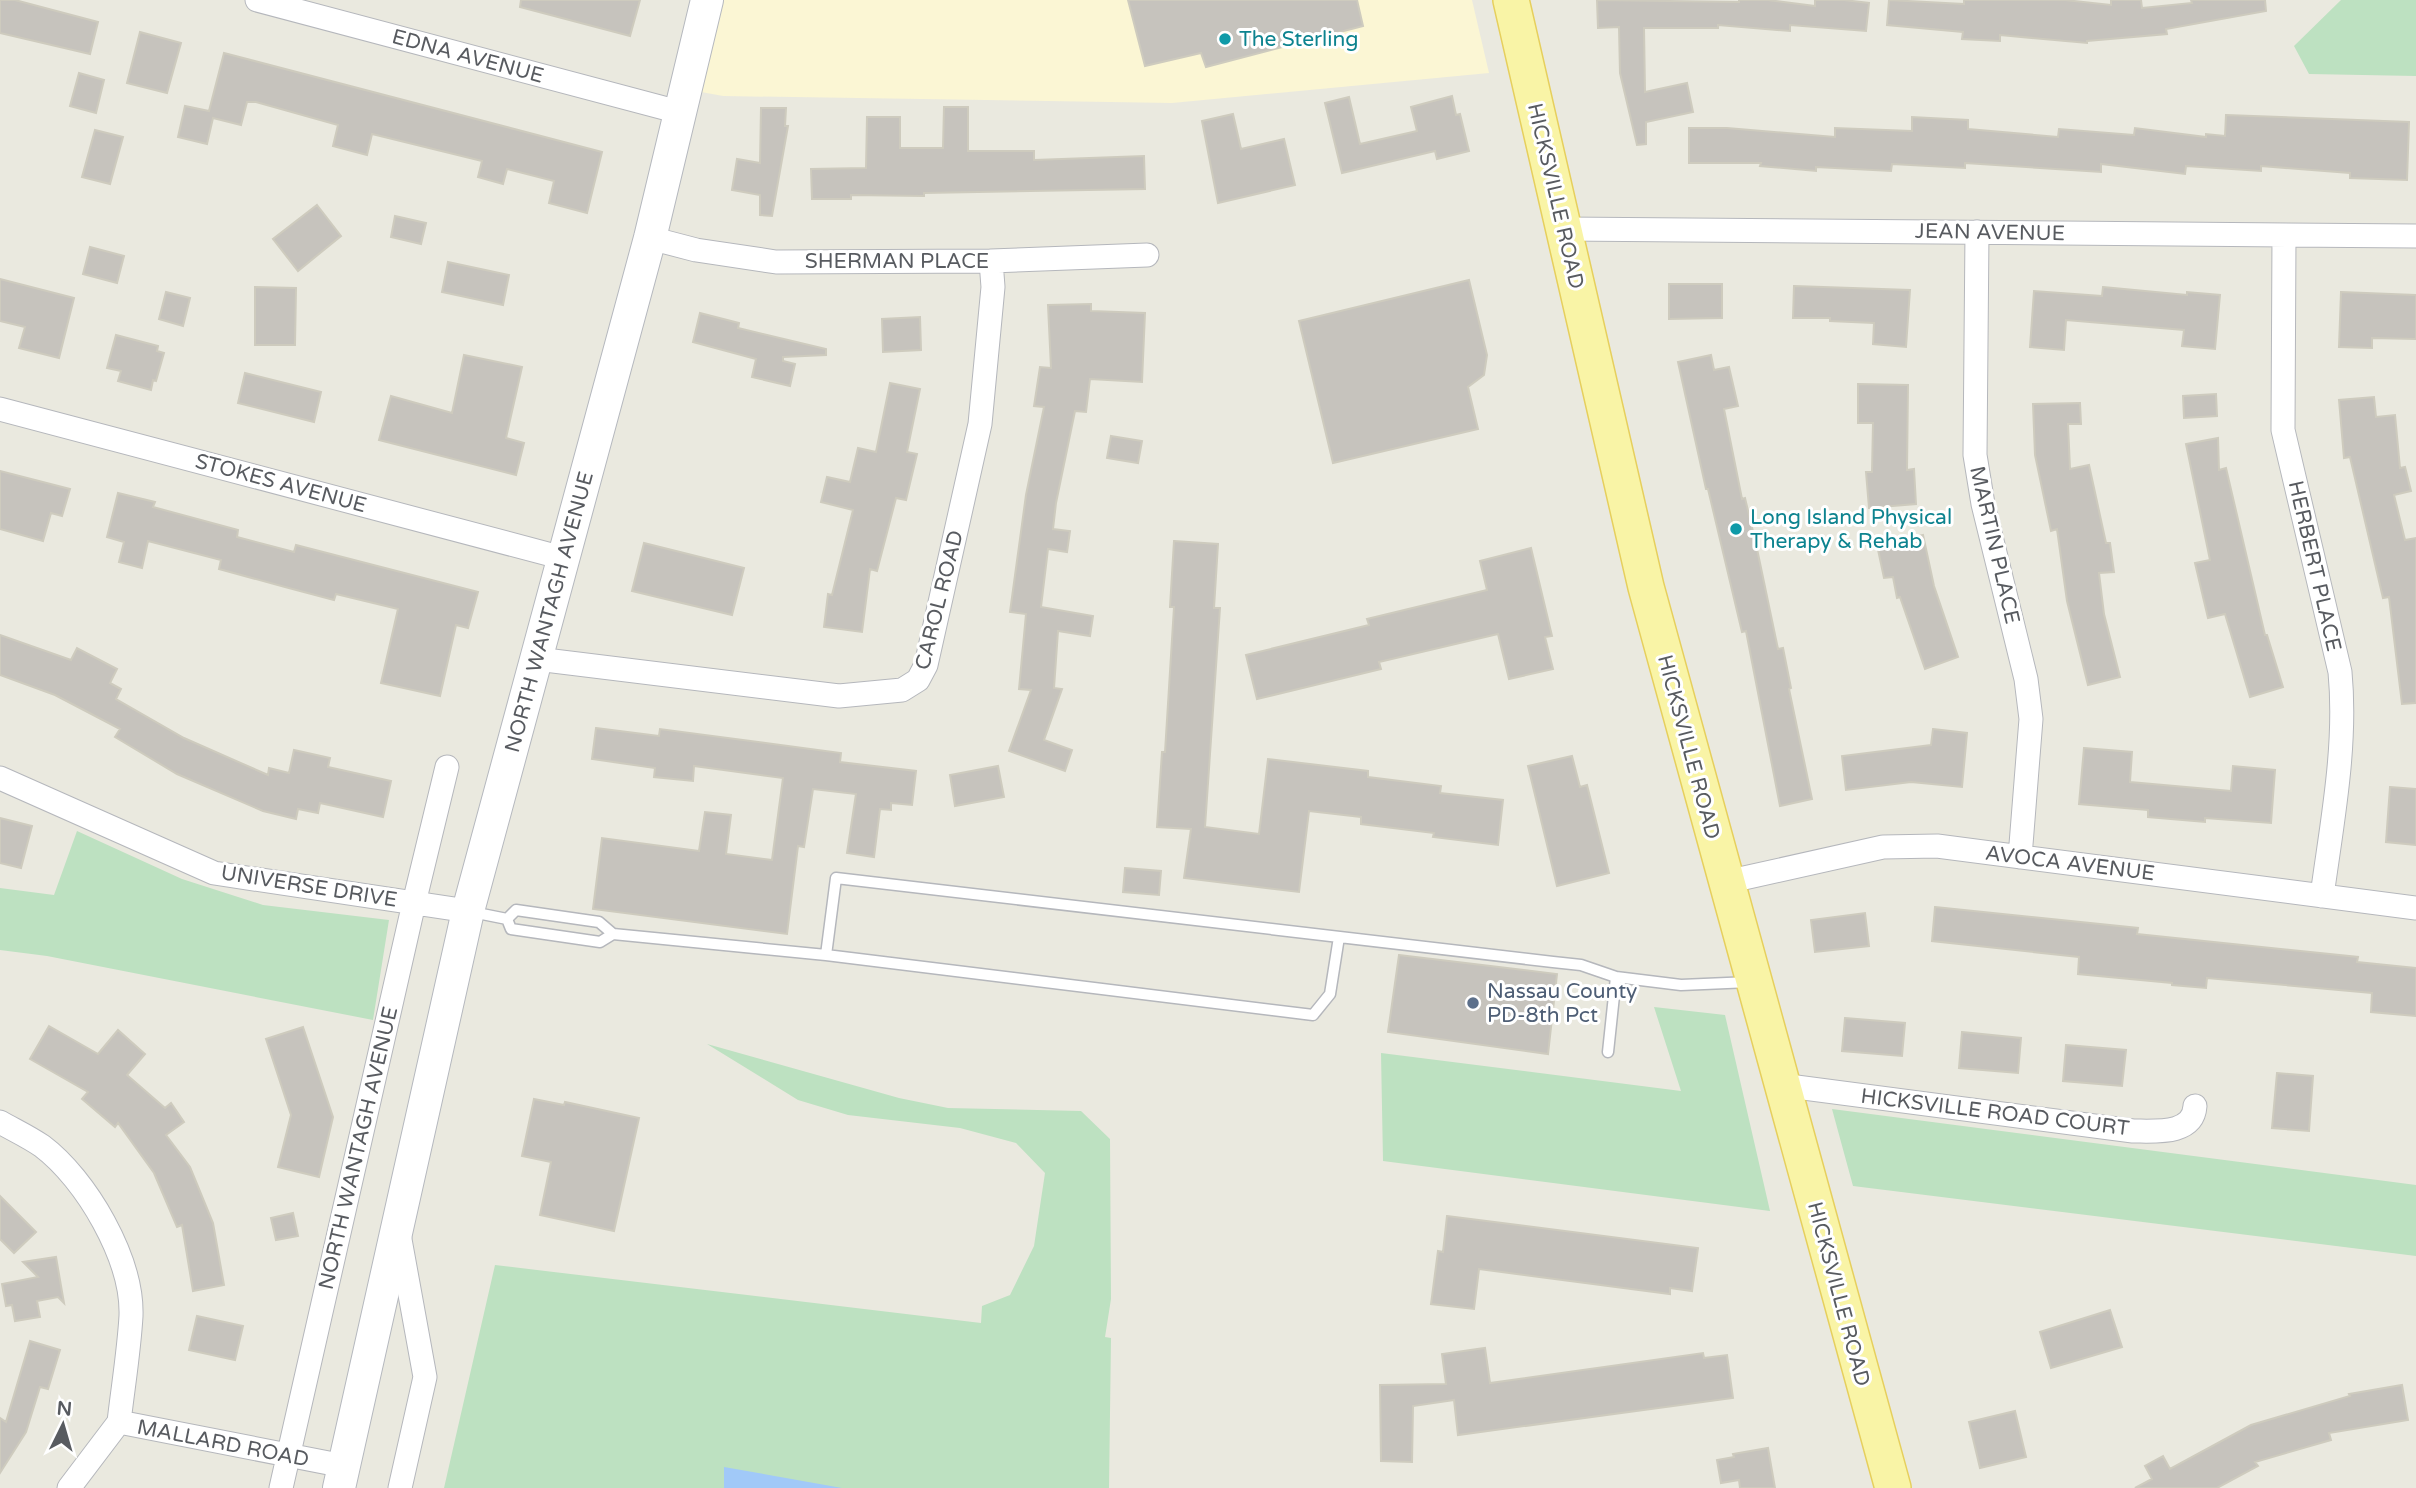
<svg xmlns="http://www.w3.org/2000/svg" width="2416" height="1488" font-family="'Varela Round',sans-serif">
<rect width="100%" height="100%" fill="#eae9df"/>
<path fill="#fbf6d4" d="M700 0H1472L1489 73 1172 103 723 96 679 88Z"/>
<path fill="#bde1c1" d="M2341 0H2416V76L2309 74 2294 46Z
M77 831 182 879 263 905 389 920 373 1020 47 956 0 950V888L54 895Z
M1654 1007 1725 1015 1770 1211 1383 1161 1381 1053 1681 1091Z
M707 1044 899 1098 948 1108 1081 1111 1110 1139 1111 1299 1105 1337 1111 1338 1109 1488H444L495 1265 981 1323 982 1306 1010 1295 1034 1246 1045 1173 1016 1143 960 1128 848 1115 798 1100Z
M1832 1109 2416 1185V1256L1853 1186Z"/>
<path fill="#a1c9f8" d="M724 1467 842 1488H724Z"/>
<path fill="#c6c3bd" stroke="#cecbbe" stroke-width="2" d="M0 0H15L98 22 90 54 0 33Z
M521 0H640L630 36 520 7Z
M1128 0H1357L1363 26 1206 67 1201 53 1145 66Z
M1597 0 1739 2V0H1768L1815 6V0H1844L1869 3 1866 31 1790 25V31L1718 25V28H1644L1645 92 1687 83 1693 112 1646 122V144L1637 145 1620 73 1619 27 1598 28Z
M1889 0 1964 4V0H2065L2111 5V0H2141L2142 8 2192 3 2191 0H2265L2266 11 2166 29 2167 34 2087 41V43L2000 35V41L1962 39 1963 32 1887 25Z
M140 32 181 43 167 93 127 83Z
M224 53 602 152 587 213 549 203 554 181 507 169 503 184 478 177 482 161 372 134 367 155 333 146 338 125 256 102H247L241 125 213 118 207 144 178 137 185 106 209 111Z
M79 73 104 80 96 113 70 106Z
M1452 96 1456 115 1460 114 1469 151 1437 159 1435 151 1342 173 1325 103 1349 97 1360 144 1417 131 1411 107Z
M944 107H968V151H1034V160L1144 156 1145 189 924 193V196L851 195V199H812L811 169 866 168 867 117H900V148H943Z
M761 108H786L785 126H788L772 216 760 215V195L732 190 737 159 760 163Z
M1233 114 1241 149 1284 139 1295 185 1218 203 1202 121Z
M2226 115 2409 122 2407 180 2350 178V173L2261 166V171L2186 166 2185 174 2101 164V172L1965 163V168L1892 164 1891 171 1816 167V171L1760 166 1761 163H1689V128H1727L1835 137V128L1912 131V117L1968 120V129L2058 137 2059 129 2134 135 2135 128 2206 137V134L2225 136Z
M95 130 123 137 110 184 82 177Z
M317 205 341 236 298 271 273 239Z
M395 216 426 223 421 244 391 237Z
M90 247 124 256 117 283 83 274Z
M448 262 509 275 503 305 442 292Z
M0 279 74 298 59 358 19 348 25 327 0 321Z
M1469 280 1487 355 1484 375 1468 387 1478 429 1333 463 1299 321Z
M1669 284H1722V318L1669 319Z
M1794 286 1910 290 1906 347 1873 344 1874 323 1830 321V318H1793Z
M255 287 296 288 295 345H255Z
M2103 287 2187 295V292L2220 295 2215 349 2182 346 2184 330 2066 320 2064 350 2030 347 2034 291 2102 296Z
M166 292 190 298 183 326 159 319Z
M2341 292 2416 295V339L2372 338V348L2339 347Z
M1091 304V311L1145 313 1142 382 1090 379 1086 412 1075 411 1056 503 1053 529 1070 531 1067 552 1048 549 1041 607 1093 616 1090 636 1058 631 1054 688 1062 689 1044 740 1072 750 1065 771 1009 751 1031 690 1019 689 1026 614 1010 612 1026 495 1044 407 1034 406 1040 367 1051 368 1048 305Z
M700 313 739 323 738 328 826 349V355L783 357V361L795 364 790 386 752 377 756 359 693 342Z
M920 317 921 350 883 352 882 319Z
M116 335 158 346 157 351 164 353 156 381 153 380 151 390 118 381 121 371 107 368Z
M464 355 522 367 506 438 524 443 516 475 379 440 391 396 452 413Z
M1711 355 1714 370 1729 367 1738 406 1724 409 1742 499 1745 498 1756 544 1778 649 1783 648 1791 688 1789 689 1812 799 1780 806 1746 631 1742 632 1708 489H1706L1678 362Z
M245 373 321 392 314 422 238 403Z
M890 383 920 389 907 452 917 454 906 500 896 498 877 571 870 569 862 632 824 627 828 594 832 595 853 510 821 502 827 477 850 482 858 448 876 452Z
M1858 384 1908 385 1907 470 1914 469 1916 504 1869 508 1866 472H1872L1873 423H1858Z
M2216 394 2217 416 2184 418 2183 396Z
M2374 397 2376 417 2395 415 2400 468 2405 467 2411 491 2394 495 2405 540 2416 538V703L2402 704 2389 597 2383 598 2350 457 2344 458 2339 400Z
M2080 403 2081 424H2068L2070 469 2089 465 2106 543H2110L2114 572 2099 573 2104 614 2120 677 2088 685 2067 601 2057 529 2051 531 2035 455 2033 404Z
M1111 436 1142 441 1138 463 1107 458Z
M2218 438 2219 470 2226 468 2265 635H2267L2283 687 2250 697 2225 614 2208 618 2195 563 2210 560 2186 444Z
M0 471 70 489 62 516 51 513 43 541 0 529Z
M118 493 155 502 153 507 238 530 237 537 294 552 296 545 478 592 468 628 456 625 440 696 381 683 398 609 336 594 334 600 285 587 219 569 221 560 148 541 142 568 119 562 124 542 107 537Z
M1923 535 1934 586 1958 657 1925 669 1900 597 1897 598 1893 577 1884 578 1877 545Z
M1174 541 1218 544 1214 608H1220L1205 827 1259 834 1268 759 1368 771V777L1441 786 1440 793 1503 800 1498 845 1433 837 1434 833 1361 824V817L1309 811 1299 892 1184 878 1191 829 1157 827 1162 752H1165L1174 607H1170Z
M644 543 744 568 732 615 632 591Z
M1531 548 1552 636 1545 637 1553 669 1509 679 1498 634 1379 662 1381 669 1257 699 1246 655 1369 625 1367 619 1487 590 1480 561Z
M0 635 71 660 77 648 117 669 110 683 121 689 116 699 184 738 268 775 269 768 289 773 294 750 330 758 328 767 391 781 383 817 320 803 318 813 298 809 296 819 263 811 177 774 115 737 120 729 55 695 0 675Z
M596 728 659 736 660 729 841 753 840 762 916 771 912 805 891 803V810L880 809 874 857 847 853 856 794 813 789 804 847 798 846 787 934 593 909 602 838 699 851 705 812 731 815 726 854 772 860 783 778 694 766 693 781 654 777 655 768 592 759Z
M1933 729 1967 733 1962 787 1911 782 1846 790 1842 756 1931 745Z
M2084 748 2132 752 2130 782 2231 791 2233 766 2275 770 2271 823 2205 818V822L2148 817V810L2079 804Z
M1572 756 1580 787 1587 785 1609 873 1557 886 1528 766Z
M998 766 1004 797 955 806 950 775Z
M2390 787 2416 789V845L2386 842Z
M0 818 32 826 21 868 0 863Z
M1125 868 1161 871 1159 895 1123 892Z
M1935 907 2138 928 2137 934 2358 957 2357 962 2416 968V1016L2371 1012 2372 993 2207 978 2206 988 2172 985V983L2078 974 2079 957 1932 941Z
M1865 913 1869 946 1815 952 1811 920Z
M1399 955 1557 974 1548 1054 1388 1032Z
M1845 1018 1905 1023 1902 1056 1842 1051Z
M49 1026 98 1054 118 1030 145 1054 127 1075 165 1108 171 1103 184 1122 166 1135 190 1167 213 1223 224 1285 193 1291 182 1225 177 1227 154 1173 118 1123 115 1127 82 1099 88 1092 30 1059Z
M303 1027 333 1117 319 1177 278 1167 291 1115 266 1039Z
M1962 1032 2021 1038 2018 1073 1959 1068Z
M2066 1045 2126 1050 2122 1086 2063 1081Z
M2277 1073 2313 1076 2309 1131 2272 1128Z
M534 1099 564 1105 565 1102 639 1118 614 1231 540 1215 551 1162 522 1156Z
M0 1196 36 1232 14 1253 0 1239Z
M293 1213 298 1236 276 1240 271 1218Z
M1447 1216 1698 1248 1692 1291 1670 1288V1294L1479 1269 1474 1309 1431 1304 1438 1251 1443 1252Z
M56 1257 64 1303 58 1297 37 1301 40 1317 15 1321 12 1305 6 1306 2 1284 38 1277 23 1262Z
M2110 1310 2122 1347 2051 1368 2040 1332Z
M197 1316 243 1326 235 1360 189 1350Z
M30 1341 60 1350 48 1389 40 1387 26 1432 0 1473V1418L6 1422Z
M1485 1348 1490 1383 1703 1353 1704 1358 1727 1355 1733 1398 1458 1435 1454 1400 1413 1406 1412 1462 1381 1461 1380 1385 1446 1384 1442 1354Z
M2402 1385 2408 1420 2329 1433 2331 1440 2255 1462 2258 1466 2217 1488H2135L2152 1479 2145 1466 2163 1456 2170 1469 2251 1425 2350 1396 2349 1394Z
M2015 1411 2026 1457 1980 1468 1969 1422Z
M1768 1448 1775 1488H1740L1739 1480 1721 1483 1717 1460 1734 1457 1733 1454Z"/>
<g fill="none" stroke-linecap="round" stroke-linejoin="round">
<g stroke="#b5b7bc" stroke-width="13">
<path id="lane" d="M472 912 507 919
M507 919 516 910 599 922 613 934 826 955
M507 919 511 929 600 942 613 934
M1339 937 1330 994 1313 1015 826 955 836 878 1553 962 1581 965 1616 977
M1608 1052 1616 977 1681 985 1750 982"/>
</g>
<g stroke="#b5b7bc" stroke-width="25">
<path id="street" d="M257 0 679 112
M1564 229 2416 236
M1977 232 1975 455 1983 504 2026 679 2031 719 2020 857
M2284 236 2283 430 2340 672C2347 746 2332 822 2322 896
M650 238 696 250 776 262 991 261 1147 255
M0 409 563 558
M537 659 839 696 902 690 918 680 926 665 980 424 993 287 991 261
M0 778 214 873 468 911
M1726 882 1883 847 1937 846 2416 908
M1781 1085 2133 1131C2156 1131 2193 1135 2195 1106
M0 1122C14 1130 29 1137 42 1146 86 1179 133 1259 131 1316 129 1351 123 1387 119 1422
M399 1234 425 1377 400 1488
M119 1422 344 1466
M69 1488 119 1422
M281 1488 414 903 447 767"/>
</g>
<g stroke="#b5b8be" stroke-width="34">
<path id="secondary" d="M339 1488 468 911 650 238 707 0"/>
</g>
<g stroke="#e6cf5d" stroke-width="38">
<path id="primary" d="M1511 0 1646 587 1893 1488"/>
</g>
<use href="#lane" stroke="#fff" stroke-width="10"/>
<use href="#street" stroke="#fff" stroke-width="23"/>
<use href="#secondary" stroke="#fff" stroke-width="32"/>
<use href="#primary" stroke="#f9f4a6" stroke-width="35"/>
</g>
<g fill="#0f9aa8" stroke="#fff" stroke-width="2.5">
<circle cx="1225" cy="39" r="7"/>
<circle cx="1736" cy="529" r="7"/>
</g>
<circle fill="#5c6f8a" stroke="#fff" stroke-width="2.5" cx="1473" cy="1003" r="7"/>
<g text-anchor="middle" stroke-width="6" stroke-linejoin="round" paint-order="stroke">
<g font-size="21" fill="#0d838f" stroke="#fff" text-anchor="start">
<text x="1239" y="46">The Sterling</text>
<text x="1750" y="524">Long Island Physical<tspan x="1750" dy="24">Therapy &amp; Rehab</tspan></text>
</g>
<g font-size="21" fill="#585b60" stroke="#fff">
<text transform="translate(468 56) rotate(15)" y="7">EDNA AVENUE</text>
<text transform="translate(1556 196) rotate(77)" y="7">HICKSVILLE ROAD</text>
<text transform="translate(1990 232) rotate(1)" y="7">JEAN AVENUE</text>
<text x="897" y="268">SHERMAN PLACE</text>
<text transform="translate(281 483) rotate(15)" y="7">STOKES AVENUE</text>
<text transform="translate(1995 545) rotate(77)" y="7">MARTIN PLACE</text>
<text transform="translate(2315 566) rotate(77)" y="7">HERBERT PLACE</text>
<text transform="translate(939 600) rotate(-76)" y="7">CAROL ROAD</text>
<text transform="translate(549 612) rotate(-75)" y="7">NORTH WANTAGH AVENUE</text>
<text transform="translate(1689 747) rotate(75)" y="7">HICKSVILLE ROAD</text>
<text transform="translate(2070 863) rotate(7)" y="7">AVOCA AVENUE</text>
<text transform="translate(309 886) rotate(9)" y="7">UNIVERSE DRIVE</text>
<text transform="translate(1995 1112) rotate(7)" y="7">HICKSVILLE ROAD COURT</text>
<text transform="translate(358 1148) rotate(-77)" y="7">NORTH WANTAGH AVENUE</text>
<text transform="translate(1839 1294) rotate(75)" y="7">HICKSVILLE ROAD</text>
<text transform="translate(223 1443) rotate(11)" y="7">MALLARD ROAD</text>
</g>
<g font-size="21" fill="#4e5e75" stroke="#fff" text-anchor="start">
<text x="1487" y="998">Nassau County<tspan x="1487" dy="24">PD-8th Pct</tspan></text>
</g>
</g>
<g transform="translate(63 1425) rotate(5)" stroke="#ffffff" stroke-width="5" paint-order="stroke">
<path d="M0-5L12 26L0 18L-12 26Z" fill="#585b60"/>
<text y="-10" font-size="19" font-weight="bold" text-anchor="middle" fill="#585b60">N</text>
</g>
</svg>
